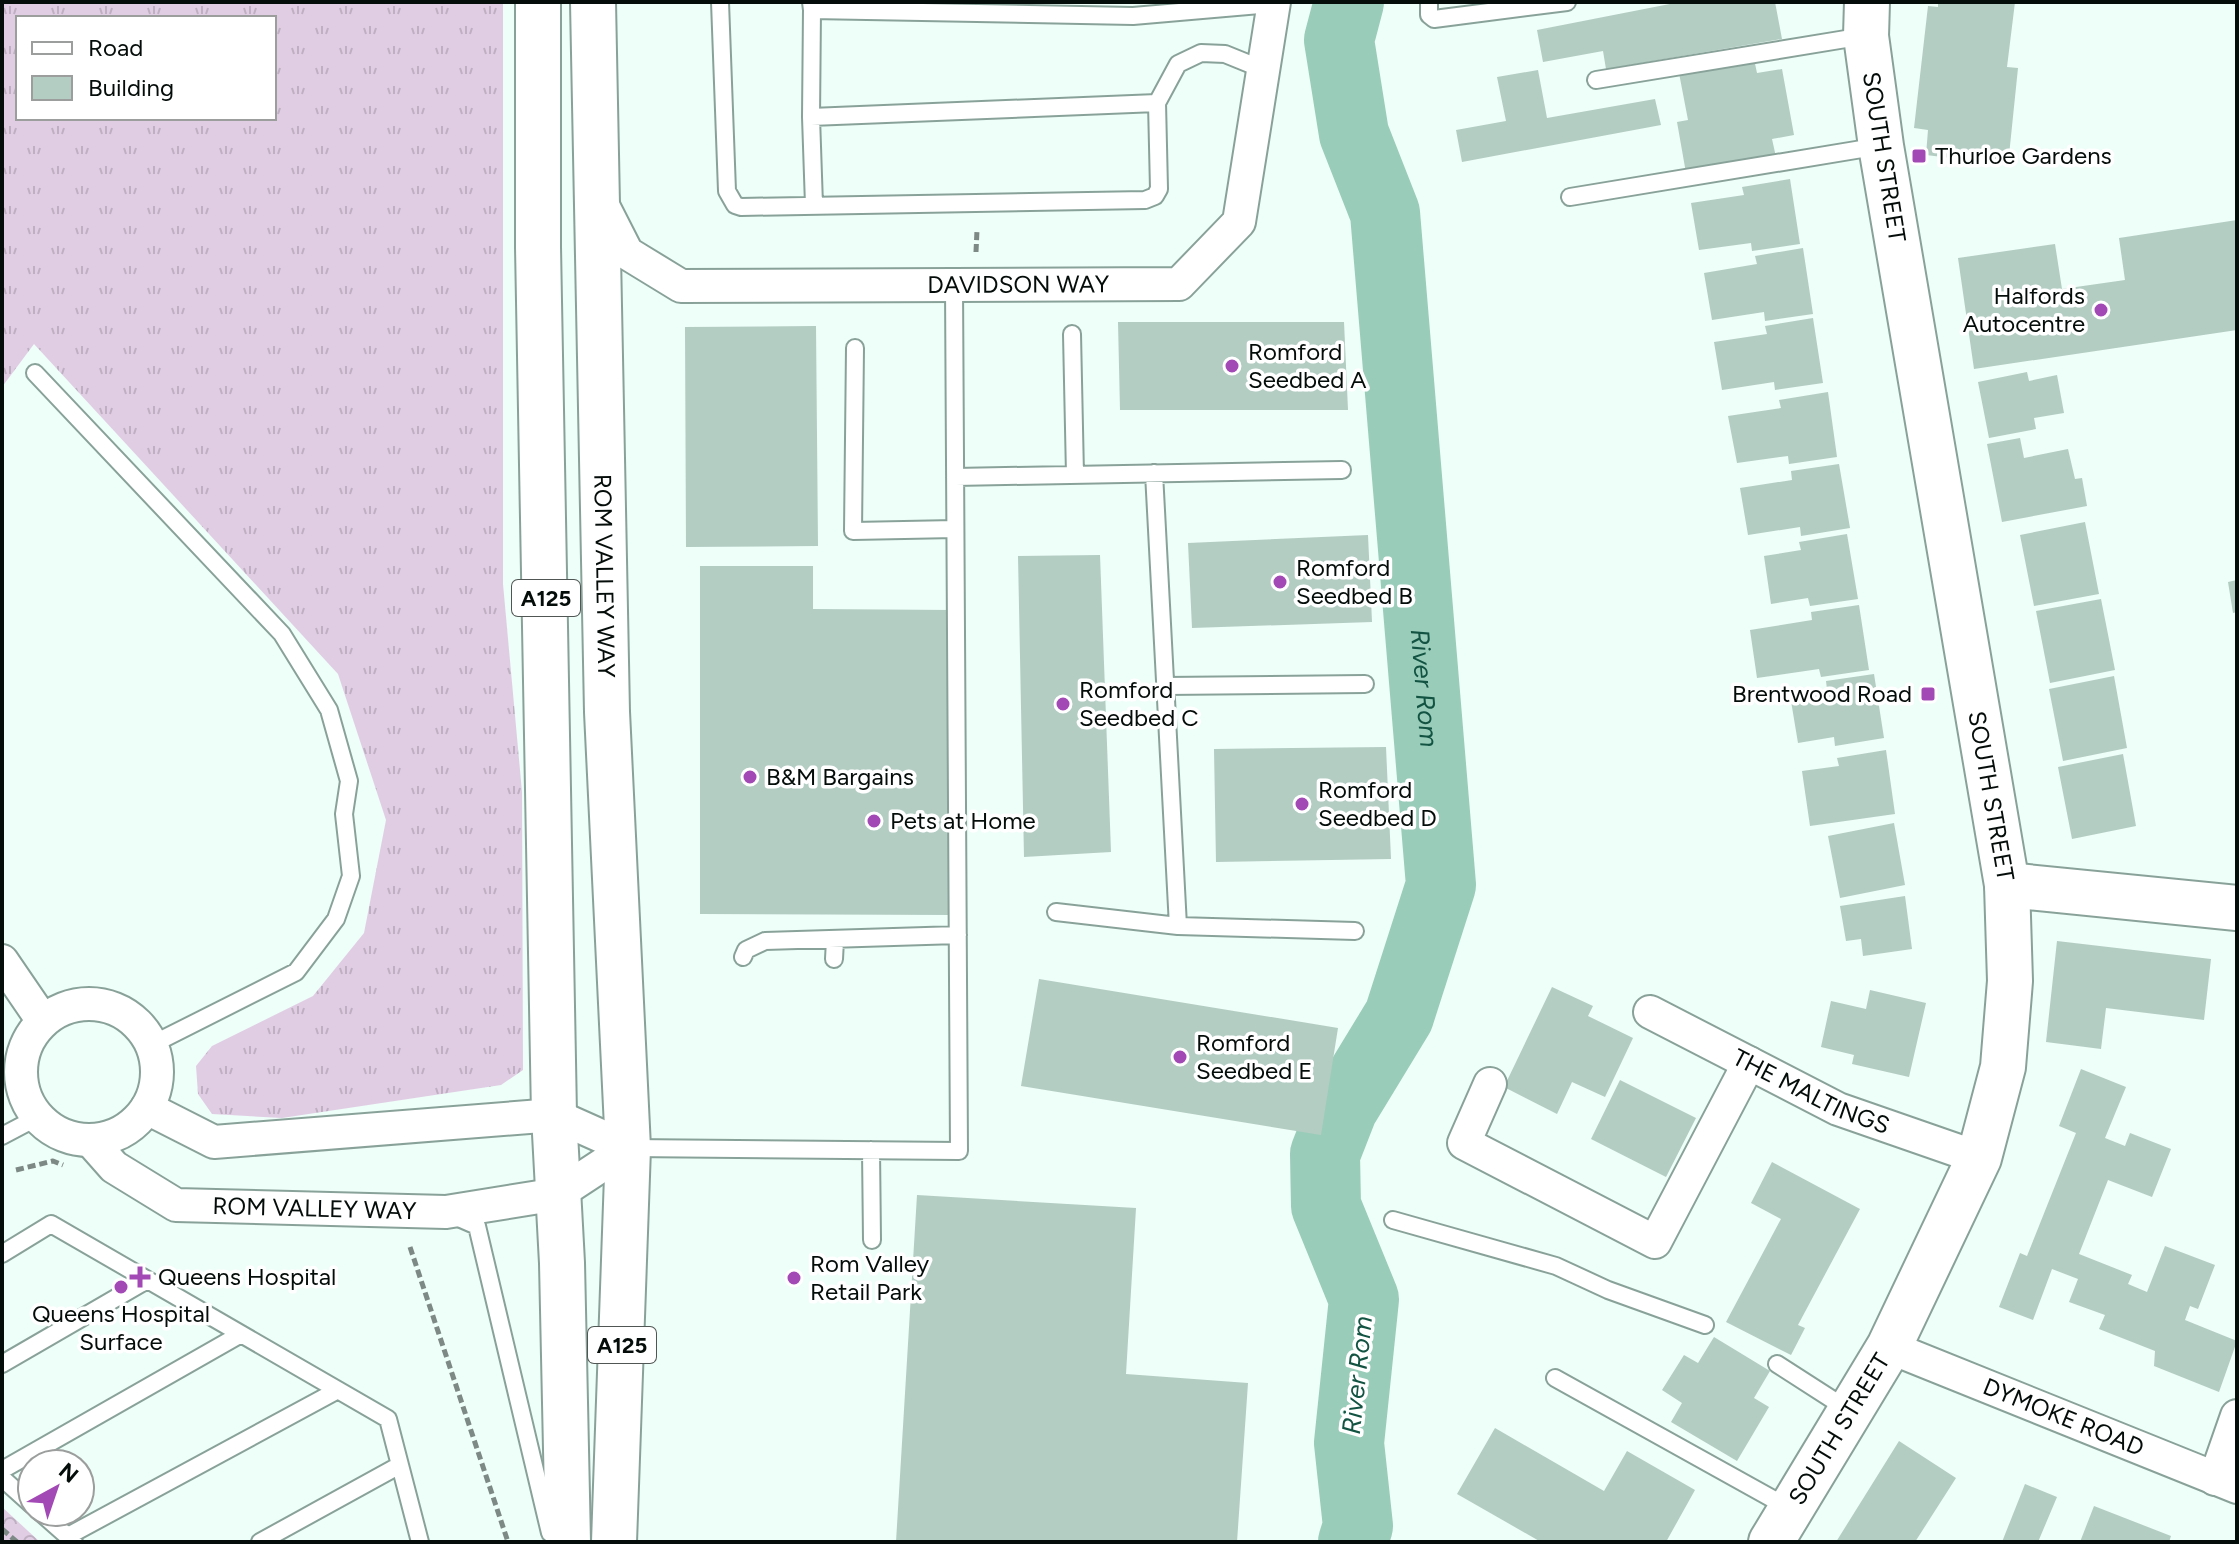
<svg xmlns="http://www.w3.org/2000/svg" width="2239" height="1544" font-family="Figtree,sans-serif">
<defs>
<pattern id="grass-tufts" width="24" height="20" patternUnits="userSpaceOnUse" patternTransform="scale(2)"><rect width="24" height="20" fill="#e0cde4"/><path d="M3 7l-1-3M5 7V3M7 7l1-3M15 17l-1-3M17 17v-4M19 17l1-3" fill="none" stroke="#bfafc2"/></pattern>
<pattern id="park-crowns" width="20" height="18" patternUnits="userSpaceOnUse" patternTransform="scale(2)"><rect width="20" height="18" fill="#e0cde4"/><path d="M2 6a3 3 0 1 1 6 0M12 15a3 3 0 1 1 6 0" fill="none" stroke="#bfafc2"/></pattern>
</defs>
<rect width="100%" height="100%" fill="#eefef8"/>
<path fill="url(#grass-tufts)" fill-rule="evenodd" d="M2 2H503V584L522 792 523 1070 501 1085 282 1118 212 1114 198 1094 196 1066 212 1046 313 996 364 933 386 820 338 674 34 344 2 387ZM18 18H274V118H18Z"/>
<path fill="url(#park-crowns)" d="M2 1507 40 1542H2Z"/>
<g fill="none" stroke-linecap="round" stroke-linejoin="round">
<path stroke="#9accba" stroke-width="70" id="s1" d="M1349 2 1339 40 1354 134 1385 213 1441 885 1399 1016 1343 1108 1325 1154 1326 1206 1364 1299 1349 1443 1358 1526 1353 1542"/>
</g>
<path fill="#b3cdc3" d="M1680 2H1775L1782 39 1606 69 1603 51 1543 62 1537 30Z
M1938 2H2015L2007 67 2018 68 2008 165 1926 155 1928 130 1914 128 1928 6 1938 7Z
M1754 59 1757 73 1782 69 1794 135 1772 139 1776 157 1686 173 1677 122 1688 120 1679 73Z
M1538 70 1547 118 1655 99 1661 125 1462 162 1456 130 1506 121 1497 77Z
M1790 179 1800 244 1752 251 1751 243 1699 250 1691 203 1744 195 1742 187Z
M2237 220V330L1974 369 1958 258 2055 244 2062 289 2125 280 2119 238Z
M1803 248 1813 314 1765 321 1764 312 1712 320 1704 273 1757 264 1755 256Z
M1813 318 1823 383 1775 390 1774 382 1722 390 1714 342 1767 334 1765 326Z
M1118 322H1344L1348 410H1120Z
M816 326 818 546 686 547 685 327Z
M2027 372 2029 381 2057 375 2064 413 2034 418 2036 429 1989 438 1978 382Z
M1828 392 1837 457 1789 464 1788 456 1737 463 1728 416 1781 408 1779 400Z
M2020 438 2024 458 2068 449 2075 479 2082 478 2087 506 2002 522 1987 444Z
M1839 464 1850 528 1801 536 1800 527 1748 535 1740 488 1792 480 1791 471Z
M2085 522 2099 594 2034 606 2020 535Z
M1847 534 1858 599 1810 606 1808 598 1771 604 1764 556 1801 550 1799 542Z
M1368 535 1372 622 1192 628 1188 543Z
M1100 555 1111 852 1024 857 1018 556Z
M700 566H813V609L953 610V915L700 914Z
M2237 580V612L2233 613 2228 582Z
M2101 599 2115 670 2050 683 2036 611Z
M1859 605 1869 670 1821 677 1819 669 1757 678 1750 630 1812 620 1811 612Z
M1874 674 1884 738 1835 746 1834 737 1798 743 1790 695 1827 689 1826 681Z
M2114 676 2127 748 2063 761 2049 689Z
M1386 747 1391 859 1216 862 1214 749Z
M1886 750 1895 814 1810 826 1802 771 1839 766 1837 758Z
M2123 754 2136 826 2072 839 2058 767Z
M1894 823 1905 885 1840 898 1828 836Z
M1905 896 1912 949 1863 956 1861 939 1846 941 1840 906Z
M2057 941 2211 959 2204 1020 2106 1008 2101 1049 2046 1042Z
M1039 979 1338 1028 1321 1135 1021 1086Z
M1552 987 1593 1006 1588 1016 1633 1038 1605 1097 1572 1082 1557 1114 1504 1087Z
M1870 990 1926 1003 1909 1077 1852 1064 1854 1055 1821 1047 1831 1001 1866 1009Z
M2081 1069 2126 1087 2105 1138 2125 1146 2130 1133 2171 1149 2152 1197 2108 1180 2079 1254 2132 1275 2128 1284 2147 1292 2165 1246 2215 1265 2198 1309 2190 1306 2185 1320 2237 1341 2219 1392 2154 1366 2155 1351 2099 1329 2105 1315 2069 1302 2078 1279 2052 1269 2033 1320 1999 1307 2020 1253 2027 1256 2076 1133 2059 1126Z
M1620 1080 1696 1118 1666 1177 1591 1139Z
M1772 1162 1860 1209 1798 1325 1805 1328 1791 1355 1726 1322 1781 1219 1751 1203Z
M917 1195 1136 1208 1126 1374 1248 1383 1237 1542H896Z
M1714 1337 1770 1371 1754 1398 1769 1407 1737 1461 1671 1422 1682 1403 1662 1390 1684 1355 1698 1363Z
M1495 1428 1604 1491 1627 1451 1695 1490 1666 1542H1541L1457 1494Z
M1899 1441 1956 1478 1915 1542H1836Z
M2025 1484 2057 1497 2038 1542H2002Z
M2094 1506 2171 1536 2169 1542H2080Z"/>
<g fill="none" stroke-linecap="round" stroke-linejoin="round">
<g stroke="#89a299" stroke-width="20">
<path id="lane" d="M720 2 727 191 735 205 741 207 1145 200 1155 196 1159 189 1157 103 1178 64 1201 53 1225 54 1262 69
M811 2 812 10 1133 16 1273 4
M1429 2V15L1434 19 1567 2
M812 10 811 117 1157 103
M1596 80 1864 36
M811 117 814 205
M1570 197 1880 146
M1072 334 1075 475
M855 348 853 531 955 529
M35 373 282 634 329 710 349 781 344 814 351 876 336 919 296 972 151 1045
M1154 473 1178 926 1355 931
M955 477 1342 470
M1165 686 1365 684
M1056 912 1178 926
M743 957 746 950 765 941 958 935
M834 959 835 940
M2 1136 38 1117
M630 1148 959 1151 954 286
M871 1150 872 1240
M454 1216 477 1226 550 1533
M1393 1220 1556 1266 1608 1290 1705 1325
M2 1254 51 1224 388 1419 420 1542
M2 1364 147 1280
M1777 1364 1847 1409
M1555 1378 1789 1508
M2 1470 241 1334
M2 1478 32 1505
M40 1512 74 1542
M68 1536 338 1390
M260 1542 400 1465"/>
</g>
<g stroke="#89a299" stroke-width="36">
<g id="street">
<path id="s2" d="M600 200 627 253 681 286 1179 284 1239 222 1274 2"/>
<path d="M2 961 43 1021"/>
<circle cx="89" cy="1072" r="68"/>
<path id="s3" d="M1650 1012 1838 1109 1979 1158"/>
<path d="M1490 1084 1464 1143 1655 1242 1749 1063"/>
<path d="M147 1108 214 1142 554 1115 628 1148"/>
<path id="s4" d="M91 1141 114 1167 176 1205 446 1212 558 1194 628 1148"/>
<path id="s5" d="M1889 1347 2237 1487"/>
<path d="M2215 1479 2237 1416"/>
</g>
</g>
<g stroke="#89a299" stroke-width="48">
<g id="secondary">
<path d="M2007 885 2237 908"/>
<path id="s6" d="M1771 1542 1889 1347 1979 1158 2003 1067 2010 981 2007 885 1881 146 1866 36 1867 2"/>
</g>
</g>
<g stroke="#89a299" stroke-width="48">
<g id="primary">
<path d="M538 2V247L554 1115 562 1263 568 1542"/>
<path id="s7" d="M593 2 607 712 628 1148 614 1542"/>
</g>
</g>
<path stroke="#7d8985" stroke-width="5" stroke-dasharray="8 4" stroke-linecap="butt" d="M976 252 977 230
M16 1170 53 1161 63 1165
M410 1247 508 1542
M2 1529 17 1542"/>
<use href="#lane" stroke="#fff" stroke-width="16"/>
<use href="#street" stroke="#fff" stroke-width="32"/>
<use href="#secondary" stroke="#fff" stroke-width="44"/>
<use href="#primary" stroke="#fff" stroke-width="44"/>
</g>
<g fill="#a249b5" stroke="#fff" stroke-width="3">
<rect x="1911" y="148" width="16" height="16" rx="4"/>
<circle cx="2101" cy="310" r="8"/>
<circle cx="1232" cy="366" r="8"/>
<circle cx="1280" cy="582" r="8"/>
<rect x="1920" y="686" width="16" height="16" rx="4"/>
<circle cx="1063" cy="704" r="8"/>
<circle cx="750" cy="777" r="8"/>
<circle cx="1302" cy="804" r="8"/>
<circle cx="874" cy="821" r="8"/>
<circle cx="1180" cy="1057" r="8"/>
<path d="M136 1265h8v8h8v8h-8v8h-8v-8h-8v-8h8z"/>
<circle cx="794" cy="1278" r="8"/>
<circle cx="121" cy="1287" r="8"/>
</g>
<g text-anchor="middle" stroke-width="7" stroke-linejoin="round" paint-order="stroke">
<g fill="#fff" stroke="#505654" stroke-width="2">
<rect x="512" y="580" width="68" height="36" rx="6"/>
<rect x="588" y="1327" width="68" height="36" rx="6"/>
</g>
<g font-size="22" font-weight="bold" fill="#050d0a">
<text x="546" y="606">A125</text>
<text x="622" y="1353">A125</text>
</g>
<g font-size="24" fill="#050d0a" stroke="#fff" text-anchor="start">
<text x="1935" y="164">Thurloe Gardens</text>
<text x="2085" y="304" text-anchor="end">Halfords<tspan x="2085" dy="28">Autocentre</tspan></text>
<text x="1248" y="360">Romford<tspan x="1248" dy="28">Seedbed A</tspan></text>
<text x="1296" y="576">Romford<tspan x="1296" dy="28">Seedbed B</tspan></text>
<text x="1079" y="698">Romford<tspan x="1079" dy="28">Seedbed C</tspan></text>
<text x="1912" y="702" text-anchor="end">Brentwood Road</text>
<text x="766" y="785">B&amp;M Bargains</text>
<text x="1318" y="798">Romford<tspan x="1318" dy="28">Seedbed D</tspan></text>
<text x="890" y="829">Pets at Home</text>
<text x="1196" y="1051">Romford<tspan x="1196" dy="28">Seedbed E</tspan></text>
<text x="810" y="1272">Rom Valley<tspan x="810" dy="28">Retail Park</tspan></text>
<text x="158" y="1285">Queens Hospital</text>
<text x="121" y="1322" text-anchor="middle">Queens Hospital<tspan x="121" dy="28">Surface</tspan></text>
</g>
<g font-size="24" fill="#050d0a" stroke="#fff">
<text transform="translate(1884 157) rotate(81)" y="8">SOUTH STREET</text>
<text dy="8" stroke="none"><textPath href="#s2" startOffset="460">DAVIDSON WAY</textPath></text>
<text dy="8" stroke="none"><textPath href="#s7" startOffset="574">ROM VALLEY WAY</textPath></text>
<text transform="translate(1991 796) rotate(80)" y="8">SOUTH STREET</text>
<text dy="8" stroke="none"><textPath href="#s3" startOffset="180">THE MALTINGS</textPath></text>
<text dy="8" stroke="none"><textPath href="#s4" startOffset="246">ROM VALLEY WAY</textPath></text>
<text dy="8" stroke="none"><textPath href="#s5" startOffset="188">DYMOKE ROAD</textPath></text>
<text dy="8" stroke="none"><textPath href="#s6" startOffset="132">SOUTH STREET</textPath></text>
</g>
<g font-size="26" font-style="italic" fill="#125342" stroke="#fff">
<text dy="9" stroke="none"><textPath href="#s1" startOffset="696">River Rom</textPath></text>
<text transform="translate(1357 1375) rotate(-84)" y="9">River Rom</text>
</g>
</g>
<rect width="2239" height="1544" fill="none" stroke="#050d0a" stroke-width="8"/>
<rect x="16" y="16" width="260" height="104" fill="#ffffff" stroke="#9b9e9d" stroke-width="2"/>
<rect x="32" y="42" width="40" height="12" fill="#ffffff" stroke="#9b9e9d" stroke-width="2"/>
<text x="88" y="56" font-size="24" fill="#050d0a">Road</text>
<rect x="32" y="76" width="40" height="24" fill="#b3cdc3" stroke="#9b9e9d" stroke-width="2"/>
<text x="88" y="96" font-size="24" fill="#050d0a">Building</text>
<g transform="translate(56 1488) rotate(40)"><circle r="38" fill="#ffffff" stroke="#9b9e9d" stroke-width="2"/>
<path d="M0-6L14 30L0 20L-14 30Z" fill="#a249b5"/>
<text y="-12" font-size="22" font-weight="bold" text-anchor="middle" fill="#050d0a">N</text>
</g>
</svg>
